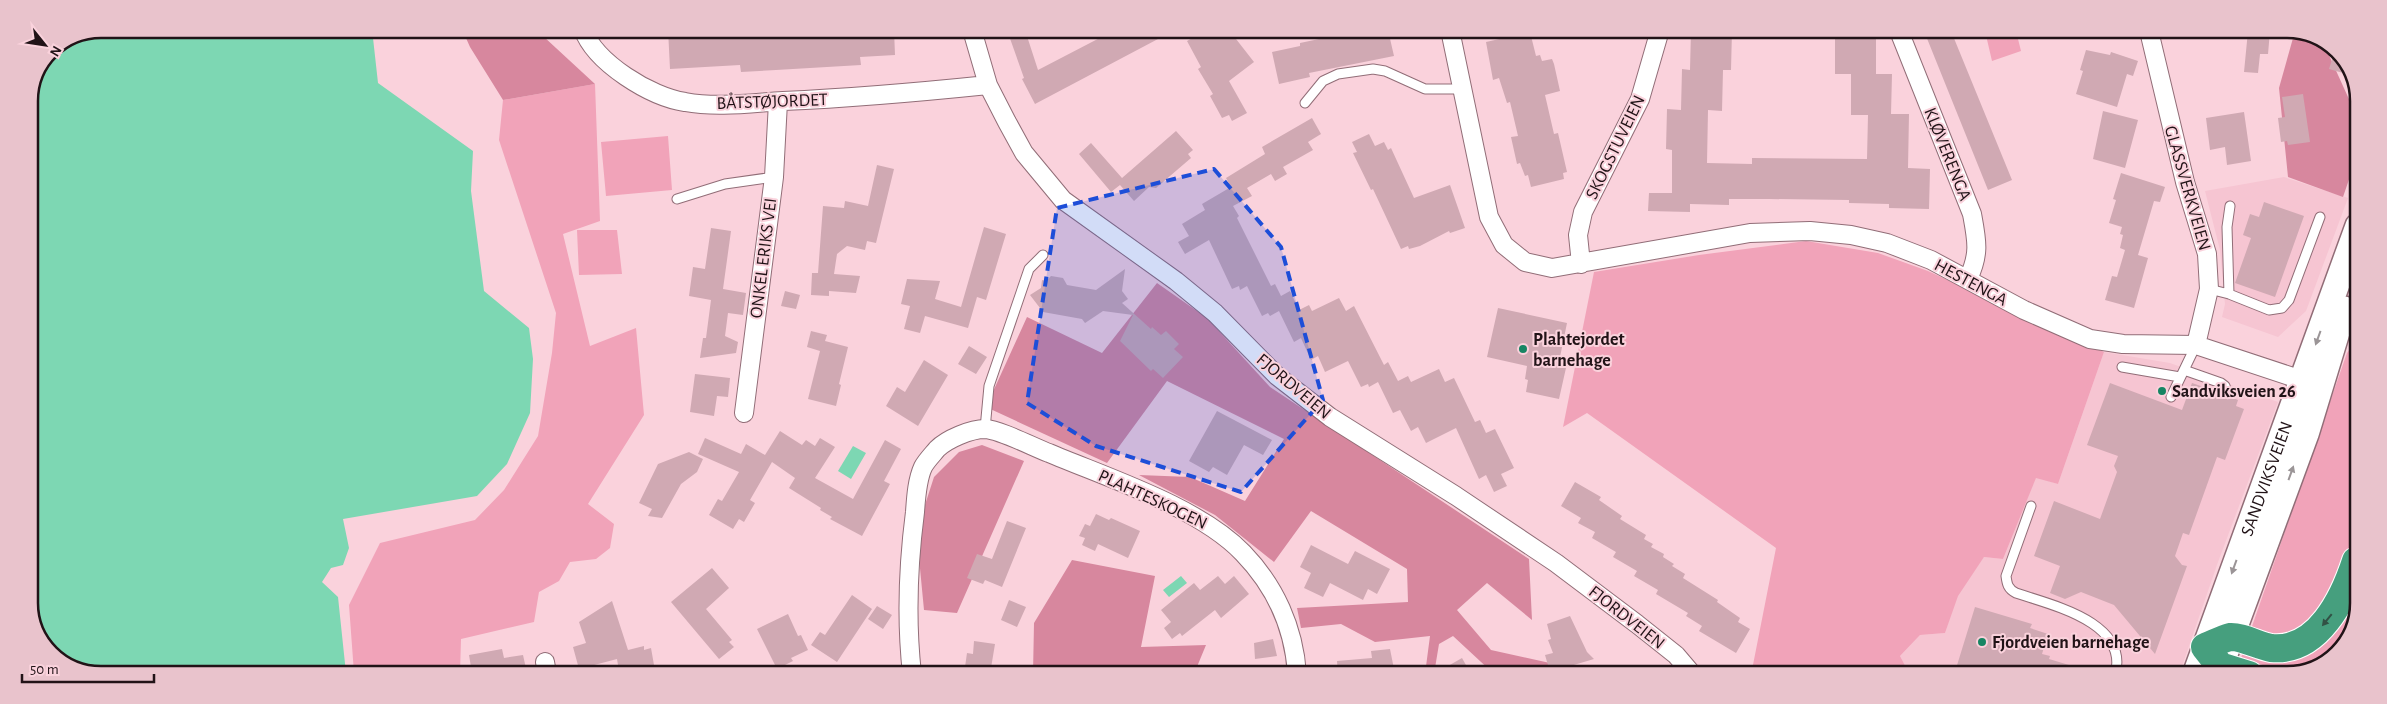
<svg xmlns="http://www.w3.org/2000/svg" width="2387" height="704" font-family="'Alegreya Sans',sans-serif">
<rect width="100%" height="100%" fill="#fad2dc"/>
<path fill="#f6c5d2" d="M2284 177 2348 198 2306 311 2278 337 2222 317 2225 304 2220 250 2205 191Z
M2104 352 2170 363 2278 402 2218 562 2179 675H1910L1900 656 1920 635 1945 633 1957 596 1984 557 2003 559 2036 477 2058 484Z"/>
<path fill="#f1a3b9" d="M1985 31H2016L2021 51 1992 61Z
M595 84 600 221 563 234 590 346 636 328 644 415 588 504 614 524 610 548 596 559 570 562 559 581 539 592 534 622 461 639 460 673H354L349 605 380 543 475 520 504 490 538 436 552 353 556 313 499 140 503 100Z
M668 136 672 190 606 196 601 142Z
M577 230H617L622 274 579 275Z
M1806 241 1878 253 1928 271 2104 352 2058 484 2036 478 2003 559 1984 557 1958 596 1945 633 1920 635 1900 656 1910 675H1751L1776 548 1587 413 1563 427 1594 272 1699 255Z
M2357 339 2356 622 2330 660 2290 674 2241 658 2347 353Z"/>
<path fill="#d7879e" d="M462 29H542L543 36 595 84 503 100 470 47Z
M2295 31H2305L2323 42 2358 119V153L2343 197 2288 177 2279 88Z
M1157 283 1207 318 1270 387 1529 559 1532 620 1487 583 1457 610 1491 650 1577 669 1576 674H1494L1453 636 1439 644 1434 674H1425L1430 636 1375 642 1341 624 1301 628 1297 608 1408 602 1407 569 1311 511 1274 562 1215 515 1139 475 1190 477 1245 501 1284 439 1167 381 1107 463 986 407 1027 317 1102 353Z
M982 445 1024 461 957 613 924 610 919 558 924 508 934 477 959 452Z
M1072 560 1155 576 1141 647 1206 645 1194 674H1033L1034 623Z"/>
<path fill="#7dd7b3" d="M100 29H372L378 83 473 151 471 191 484 291 529 328 533 359 530 413 507 464 477 496 343 519 349 548 343 565 331 568 322 582 338 597 346 673H82L46 651 29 609V100L50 50Z
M853 446 866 453 851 479 838 471Z
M1181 576 1187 583 1169 597 1163 590Z"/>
<path fill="#d0a9b3" d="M668 29 894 30 895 55 860 57 861 65 776 70 741 72 740 65 670 69Z
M1007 30H1025L1038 70 1115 30H1175L1035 104 1022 79 1024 78Z
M1207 30H1229L1254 62 1229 81 1247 113 1232 121 1229 115 1222 118 1210 96 1213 94 1198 69 1201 67 1187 41Z
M1362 30H1388L1394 56 1309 73 1310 77 1279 84 1272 52 1300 46V43Z
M1691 30H1732L1731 70H1723L1722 111 1708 110 1707 163 1752 164V158L1867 159 1868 115H1851V74H1835V31H1860V34H1876V74H1892L1891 114H1909L1908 168 1930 169 1929 209 1889 208V204L1849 203V200L1769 199H1729V205L1690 204V212L1648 211 1649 193H1672V150L1666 149 1667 109 1681 110 1682 69 1690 70Z
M1924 31H1951L2012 180 1988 190Z
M2248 31H2270L2268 54H2260L2258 73 2244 72Z
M1530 32 1536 56 1540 55 1542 61 1552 59 1554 64 1560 91 1545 95 1554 134 1558 133 1567 172 1563 173 1564 179 1531 187 1528 175 1525 176 1520 163 1517 164 1511 137 1518 136 1510 102 1507 103 1499 78 1493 80 1486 42Z
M2086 50 2110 55 2111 52 2138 61 2133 76 2127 74 2117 107 2076 94 2083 71 2080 70Z
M2335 50 2341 53 2350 75 2329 69Z
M2303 94 2310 142 2288 145 2287 141 2281 142 2278 118 2285 117 2282 97Z
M2103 111 2138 120 2125 168 2093 159Z
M2244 112 2251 161 2227 165 2225 147 2210 150 2206 118Z
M1312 118 1321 134 1308 142 1313 150 1283 167 1287 174 1275 181 1271 174 1247 188 1252 196 1233 206 1239 216 1237 218 1271 286 1275 284 1281 296 1290 291 1299 310 1309 305 1312 311 1339 298 1346 311 1354 306 1384 365 1388 362 1398 381 1408 376 1411 382 1439 369 1445 382 1454 378 1475 422 1480 420 1486 433 1495 429 1514 468 1501 474 1507 486 1494 492 1486 475 1479 479 1456 428 1426 443 1418 427 1411 431 1400 410 1393 413 1378 382 1369 387 1368 384 1361 387 1348 361 1325 372 1318 356 1311 360 1301 338 1294 342 1279 311 1270 316 1268 313 1262 316 1247 286 1240 290 1239 286 1232 289 1209 240 1185 254 1178 242 1189 236 1182 224 1205 210 1202 204 1231 187 1226 178 1265 154 1262 147Z
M1176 131 1193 150 1188 154 1191 158 1156 188 1149 187 1134 201 1120 185 1111 192 1079 154 1091 143 1122 178Z
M1369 134 1375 146 1384 142 1388 150 1391 148 1414 198 1450 185 1465 228 1450 233 1449 231 1420 246 1409 249 1408 246 1401 249 1373 189 1371 190 1353 153 1357 152 1352 142Z
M877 165 894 169 876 243 867 241 865 250 847 246 837 254 834 274 860 276 856 293 829 291V296L811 295 812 273H818L823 206 844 208 845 201 868 206Z
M2121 173 2165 187 2160 202 2154 201 2138 255 2148 258 2134 308 2105 300 2112 276 2117 277 2125 250 2120 248 2123 235 2120 234 2122 227 2109 223 2116 200 2113 199Z
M2264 202 2304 216 2275 297 2235 283 2251 238 2243 235 2250 214 2259 217Z
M984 227 1006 234 986 300 977 297 968 328 925 316 920 333 904 329 910 306 901 304 907 279 940 281 935 299 961 307Z
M711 228 731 231 723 289 746 293 743 315 728 313 725 336 738 342 736 353 700 358 703 338H706L711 300 689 296 693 267 705 269Z
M1125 269 1122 291 1128 299 1122 303 1151 329 1152 327 1161 335 1166 331 1179 344 1174 349 1183 357 1163 378 1153 369 1151 371 1120 341 1133 315 1103 311 1085 323 1082 319 1043 312 1030 295 1041 288 1042 280 1046 281 1051 276 1063 278 1067 285 1096 290Z
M785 291 800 295 796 309 781 306Z
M1498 308 1567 323 1560 357 1568 359 1559 399 1526 392 1528 380 1525 379 1527 366 1487 357Z
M811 331 827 335 825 341 848 347 839 384 841 385 836 406 808 399 820 351 807 347Z
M969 346 987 357 976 374 958 364Z
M924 360 948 375 918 426 886 406 897 387 905 392Z
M695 374 730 378 728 397 717 396 714 416 690 412Z
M2110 383 2182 410 2192 383 2221 393 2225 398 2231 397 2238 400 2236 406 2244 409 2225 460 2217 457 2189 535 2183 533 2175 556 2182 565 2187 566 2155 654 2114 605 2081 592 2065 599 2050 593 2060 566 2034 556 2054 501 2100 519 2117 472 2114 466 2118 456 2087 445Z
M1217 411 1272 440 1263 455 1244 445 1227 475 1213 467 1209 472 1189 461Z
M780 431 802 445 806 440 815 446 820 438 835 447 815 478 853 499 885 440 901 449 884 481 890 484 862 536 830 519 832 517 820 510 821 508 789 488 795 478 772 462 750 500 755 503 744 522 739 519 733 529 709 515 718 499 722 501 739 472 698 454 705 438 741 454 746 444 765 455Z
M689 452 703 459 697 472 681 484 662 518 648 516 652 509 639 503 658 464Z
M1575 482 1601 497 1599 500 1622 516 1620 519 1646 535 1644 539 1653 544 1651 547 1664 554 1663 557 1674 564 1672 566 1685 574 1683 578 1718 600 1717 602 1740 618 1738 622 1750 629 1736 653 1699 631 1702 626 1686 616 1688 613 1656 594 1658 590 1634 576 1637 571 1613 557 1616 552 1592 538 1595 532 1578 523 1581 518 1561 506Z
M1096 514 1109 520 1111 518 1140 531 1128 558 1098 544 1095 551 1082 545 1085 538 1079 536 1085 524 1090 526Z
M1007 521 1026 528 1002 587 985 580 983 584 967 578 977 554 992 559Z
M1311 545 1348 564 1355 551 1390 569 1377 594 1368 589 1363 600 1330 583 1323 597 1304 588 1311 573 1300 567Z
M712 568 729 588 706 609 732 640 729 642 734 647 719 659 671 602Z
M1218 576 1225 584 1234 576 1249 594 1221 618 1215 610 1182 636 1180 633 1172 639 1164 628 1171 622 1161 610 1194 583 1200 590Z
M852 595 872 609 837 662 811 645 820 632 825 635Z
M1009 600 1026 607 1017 627 1001 620Z
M612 601 628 650 644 646V650L651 648 654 665 619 671 617 659 579 669 573 647 586 643 579 622Z
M877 606 892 615 883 629 868 619Z
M1975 607 2032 624 2030 628 2048 634 2042 654 2050 656 2049 659 2089 671V675H1954Z
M788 614 798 636 801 635 808 650 791 658 793 661 777 669 757 629Z
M1570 616 1587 652 1594 659 1550 672 1545 655 1553 653 1548 640 1551 639 1547 624Z
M1273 639 1277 656 1255 659 1254 643Z
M974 641 995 644 990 674H964L967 653 973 654Z
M502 649 504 658 523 655 527 673H472L469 655Z
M1390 649 1395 674H1338L1337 661 1372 658 1371 651Z
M1462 658 1471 674H1434Z"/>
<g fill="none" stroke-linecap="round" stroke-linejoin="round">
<g stroke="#916d77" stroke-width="11">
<path id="lane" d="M1305 103 1323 81 1338 74 1373 69 1385 71 1425 89H1462
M677 199 725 184 774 177
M2209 289 2229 294 2269 310 2282 308 2289 300 2320 217
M2229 294 2227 227 2230 206
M2122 367 2180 377
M2184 370 2221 383 2225 386 2227 392
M2171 397 2196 345
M985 429 989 386 1029 269 1043 255
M2031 506 2006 576C2007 584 2008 589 2016 593 2051 605 2130 622 2115 675
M2144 675 2145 673"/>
</g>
<g stroke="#916d77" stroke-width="20">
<path id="street" d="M583 29C595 63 651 97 685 102 717 108 751 103 783 101 852 98 920 92 988 85
M972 30 988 85 1007 122 1024 153 1063 200 1176 281 1215 313 1277 376 1330 417 1456 496 1556 563 1637 624 1676 655 1693 675
M1450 30 1489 217 1504 245 1525 262 1552 268 1750 233 1810 231 1851 235 1887 243 1931 260 2024 310 2090 339 2123 344 2196 345 2311 383
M1899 31 1972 214C1977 241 1980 254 1968 279
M2149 31 2185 182 2207 254 2209 289 2196 345
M1581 264 1578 235 1583 212 1640 99 1660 30
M744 413 774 177 778 102
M545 662 547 673
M912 674C906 620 908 566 915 512 916 498 917 480 923 467 926 461 933 454 937 449 947 439 971 429 985 429 1001 430 1033 447 1049 453 1108 478 1199 507 1243 553 1275 586 1294 628 1297 674"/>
</g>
<g stroke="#916d77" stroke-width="28">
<g id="secondary">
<path d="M2225 654 2306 434 2344 309"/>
<path id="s1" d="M2195 675 2358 226"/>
</g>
</g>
<g stroke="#fff" stroke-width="30">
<path id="highway" d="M2249 675 2220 666 2205 647C2213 644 2222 639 2230 637 2240 636 2260 646 2271 648 2318 653 2344 598 2356 561"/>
</g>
<use href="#lane" stroke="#fff" stroke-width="9"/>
<use href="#street" stroke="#fff" stroke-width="18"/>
<use href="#secondary" stroke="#fff" stroke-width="25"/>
<use href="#highway" stroke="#469f7e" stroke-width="28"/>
</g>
<defs><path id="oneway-solid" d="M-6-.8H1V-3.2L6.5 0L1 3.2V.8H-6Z" transform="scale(1.25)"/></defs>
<g fill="#9b9597">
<use href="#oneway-solid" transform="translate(2318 338) rotate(110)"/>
<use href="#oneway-solid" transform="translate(2291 473) rotate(-70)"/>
<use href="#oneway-solid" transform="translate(2234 567) rotate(110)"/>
</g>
<use fill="#325245" href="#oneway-solid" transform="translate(2327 620) rotate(129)"/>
<path fill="#1d4ed8" fill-opacity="0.2" stroke="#1d4ed8" stroke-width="4" stroke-dasharray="10 6" stroke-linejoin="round" d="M1214 169 1281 247 1323 400 1241 492 1096 446 1027 403 1057 208Z"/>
<g fill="#168563" stroke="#fad2dc" stroke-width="2">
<circle cx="1523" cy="349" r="5"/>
<circle cx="2162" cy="391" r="5"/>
<circle cx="1982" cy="642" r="5"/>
</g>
<g text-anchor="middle" stroke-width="4" stroke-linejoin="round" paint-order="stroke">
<g font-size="18" fill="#211317" stroke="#fad2dc">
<text transform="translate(772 101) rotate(-2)" y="6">BÅTSTØJORDET</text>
<text transform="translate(1615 147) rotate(-64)" y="6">SKOGSTUVEIEN</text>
<text transform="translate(1948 154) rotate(68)" y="6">KLØVERENGA</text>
<text transform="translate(2188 188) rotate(74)" y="6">GLASSVERKVEIEN</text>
<text transform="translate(763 258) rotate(-83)" y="6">ONKEL ERIKS VEI</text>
<text transform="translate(1971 282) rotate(28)" y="6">HESTENGA</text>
<text transform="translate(1294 386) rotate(40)" y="6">FJORDVEIEN</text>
<text dy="6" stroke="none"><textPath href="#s1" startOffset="209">SANDVIKSVEIEN</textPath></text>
<text transform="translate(1153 499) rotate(25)" y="6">PLAHTESKOGEN</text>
<text transform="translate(1627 617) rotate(38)" y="6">FJORDVEIEN</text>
</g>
<g font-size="18" font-weight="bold" fill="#211317" stroke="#fad2dc" text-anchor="start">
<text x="1533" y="345">Plahtejordet<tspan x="1533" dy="21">barnehage</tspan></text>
<text x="2172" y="397">Sandviksveien 26</text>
<text x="1992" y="648">Fjordveien barnehage</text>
</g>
</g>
<path d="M0 0H2387V704H0ZM101 38H2287A63 63 0 0 1 2350 101V603A63 63 0 0 1 2287 666H101A63 63 0 0 1 38 603V101A63 63 0 0 1 101 38Z" fill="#e9c3cc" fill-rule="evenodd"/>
<path fill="none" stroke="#211317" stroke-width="2.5" d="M101 38H2287A63 63 0 0 1 2350 101V603A63 63 0 0 1 2287 666H101A63 63 0 0 1 38 603V101A63 63 0 0 1 101 38Z"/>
<g transform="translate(45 45) rotate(120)" stroke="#fad2dc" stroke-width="4" paint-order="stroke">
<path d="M0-4L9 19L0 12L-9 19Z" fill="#211317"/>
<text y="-8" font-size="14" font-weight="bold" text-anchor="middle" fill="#211317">N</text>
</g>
<path d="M22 674v8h132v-8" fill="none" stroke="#211317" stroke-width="2.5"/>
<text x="30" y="674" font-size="15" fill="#211317" stroke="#fad2dc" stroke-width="4" paint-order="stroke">50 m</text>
</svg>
